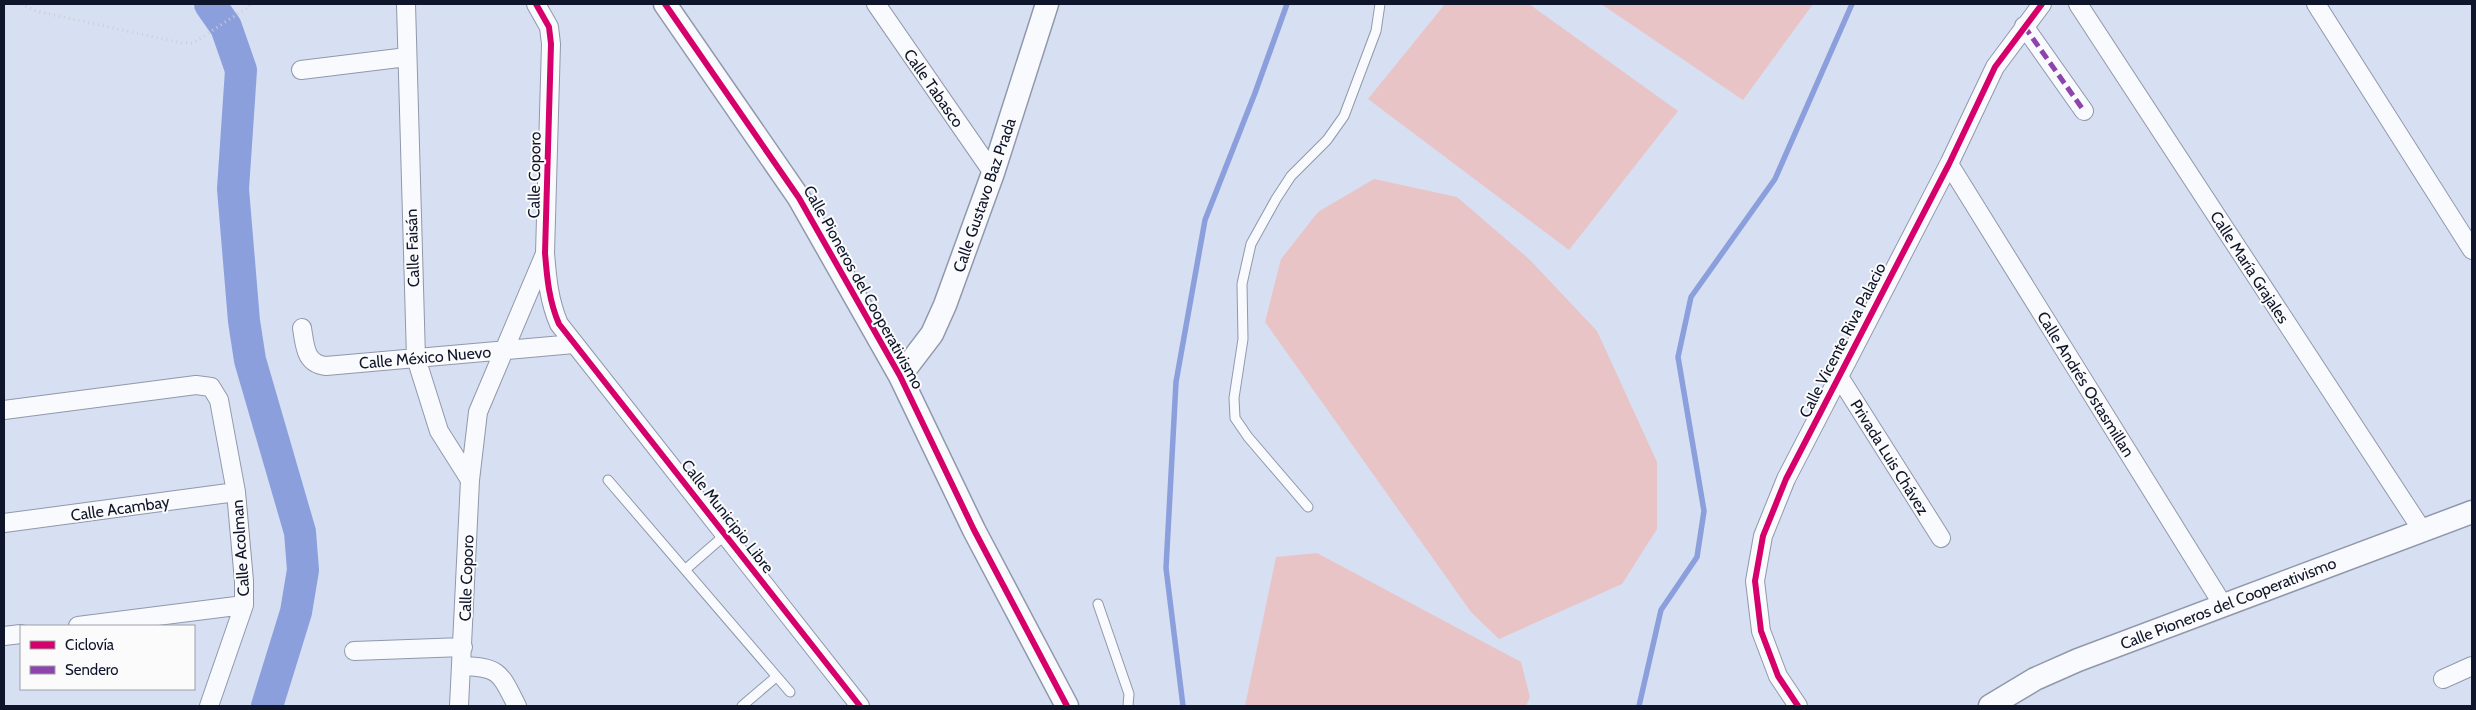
<svg xmlns="http://www.w3.org/2000/svg" width="2476" height="710" font-family="Cabin,sans-serif">
<rect width="100%" height="100%" fill="#d7dff3"/>
<path fill="#e8c4c6" d="M1445 4H1529L1678 111 1569 250 1368 99Z
M1601 4H1813L1743 100Z
M1374 179 1457 197 1529 259 1597 331 1657 462V529L1622 584 1499 639 1471 612 1265 322 1281 259 1318 212Z
M1317 553 1521 662 1530 697 1526 706H1245L1276 557Z"/>
<g fill="none" stroke-linecap="round" stroke-linejoin="round">
<path stroke="#8b9fdc" stroke-width="5.5" d="M1183 706 1166 568 1176 382 1205 220 1255 93 1287 4
M1639 706 1661 610 1697 557 1704 511 1678 357 1691 297 1775 179 1852 4"/>
<path stroke="#8b9fdc" stroke-width="32" d="M210 4 226 27 241 70 233 189 244 321 250 360 300 532 303 570 296 612 267 706"/>
<g stroke="#9198ab" stroke-width="11">
<path id="service" d="M608 480 790 692
M1308 507 1248 437 1235 418 1234 398 1243 339 1242 284 1251 244 1276 199 1291 176 1327 140 1344 116 1376 31 1380 4
M686 569 725 535
M1098 604 1129 694 1128 706
M742 706 776 677"/>
</g>
<g stroke="#9198ab" stroke-width="20">
<path id="minor" d="M406 4 416 358 439 431 470 480
M536 4 549 27 551 44 545 253C547 278 549 301 559 324L860 706
M876 4 993 173
M2078 4 2422 530
M2316 4 2472 250
M2024 26 2084 111
M301 70 407 57
M1949 164 2223 605
M302 328C305 346 305 364 326 366L574 344
M1838 375 1941 538
M4 410 196 385 211 387 219 400 236 492 244 581V605L209 706
M4 523 236 492
M78 626 244 605
M4 636 21 634
M354 651 463 647
M462 666C500 667 500 673 517 706
M2443 679 2472 666
M459 706 470 480 478 412 544 256
M1798 706 1778 676 1761 631 1755 581 1763 536 1786 479 1949 164 1995 67 2042 4"/>
</g>
<g stroke="#9198ab" stroke-width="25">
<path id="tertiary" d="M665 4 799 198 900 376 974 530 1067 706
M900 376 932 334 945 305 993 173 1047 4
M1990 706 2035 679 2078 660 2472 512"/>
</g>
<path stroke="#ccced4" stroke-width="3" stroke-dasharray="1 4" stroke-linecap="butt" d="M21 4 36 11 182 43H193L250 6 249 4"/>
<use href="#service" stroke="#f9fafd" stroke-width="9"/>
<use href="#minor" stroke="#f9fafd" stroke-width="18"/>
<use href="#tertiary" stroke="#f9fafd" stroke-width="22"/>
<path stroke="#8e44ad" stroke-width="5" stroke-dasharray="10 5" stroke-linecap="butt" d="M2024 26 2084 111"/>
<g stroke="#fbfbfb" stroke-width="9">
<path id="cycleway" d="M536 4 549 27 551 44 545 253C547 278 549 301 559 324L860 706
M665 4 799 198 900 376 974 530 1067 706
M1798 706 1778 676 1761 631 1755 581 1763 536 1786 479 1949 164 1995 67 2042 4"/>
</g>
<use href="#cycleway" stroke="#d6006c" stroke-width="6"/>
</g>
<g text-anchor="middle" stroke-width="4" stroke-linejoin="round" paint-order="stroke">
<g font-size="16" fill="#0f162c" stroke="#fbfbfb">
<text transform="translate(934 88) rotate(55)" y="6">Calle Tabasco</text>
<text transform="translate(534 175) rotate(-89)" y="6">Calle Coporo</text>
<text transform="translate(984 195) rotate(-71)" y="6">Calle Gustavo Baz Prada</text>
<text transform="translate(412 248) rotate(-92)" y="6">Calle Faisán</text>
<text transform="translate(2250 267) rotate(57)" y="6">Calle María Grajales</text>
<text transform="translate(864 287) rotate(61)" y="6">Calle Pioneros del Cooperativismo</text>
<text transform="translate(1842 340) rotate(-63)" y="6">Calle Vicente Riva Palacio</text>
<text transform="translate(425 357) rotate(-5)" y="6">Calle México Nuevo</text>
<text transform="translate(2086 384) rotate(58)" y="6">Calle Andrés Ostasmillan</text>
<text transform="translate(1890 457) rotate(58)" y="6">Privada Luis Chávez</text>
<text transform="translate(120 508) rotate(-8)" y="6">Calle Acambay</text>
<text transform="translate(728 516) rotate(52)" y="6">Calle Municipio Libre</text>
<text transform="translate(240 548) rotate(-94)" y="6">Calle Acolman</text>
<text transform="translate(466 578) rotate(-88)" y="6">Calle Coporo</text>
<text transform="translate(2228 603) rotate(-21)" y="6">Calle Pioneros del Cooperativismo</text>
</g>
</g>
<rect width="2476" height="710" fill="none" stroke="#0f162c" stroke-width="10"/>
<rect x="20" y="625" width="175" height="65" fill="#fbfbfb" stroke="#9d9fa8"/>
<rect x="30" y="641" width="25" height="8" fill="#d6006c" stroke="#9d9fa8"/>
<text x="65" y="650" font-size="15" fill="#0f162c">Ciclovía</text>
<rect x="30" y="666" width="25" height="8" fill="#8e44ad" stroke="#9d9fa8"/>
<text x="65" y="675" font-size="15" fill="#0f162c">Sendero</text>
</svg>
